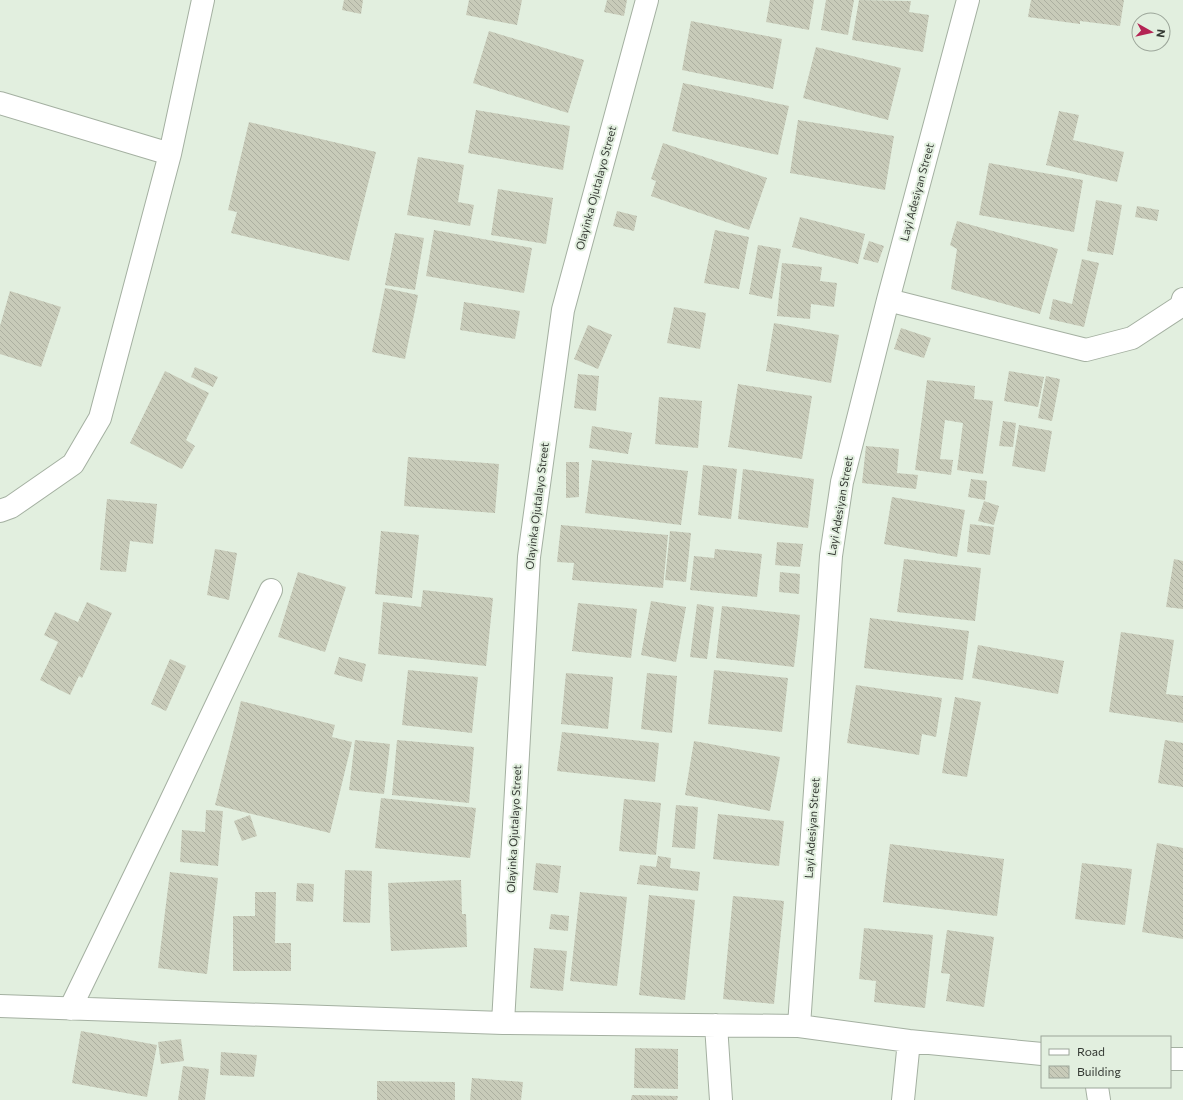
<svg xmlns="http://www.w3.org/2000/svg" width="1183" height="1100" font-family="Commissioner,sans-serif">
<defs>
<pattern id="building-back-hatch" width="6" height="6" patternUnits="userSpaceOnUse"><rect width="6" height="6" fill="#c8cbb9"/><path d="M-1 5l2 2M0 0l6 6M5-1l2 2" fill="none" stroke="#acafa0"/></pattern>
</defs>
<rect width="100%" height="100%" fill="#e2efdf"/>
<path fill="url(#building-back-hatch)" d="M344 0H363L361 14 342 10Z
M469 0H522L517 25 466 15Z
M607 0H627L624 16 604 12Z
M770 0H814L809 30 766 22Z
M826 0H854L848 35 821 30Z
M859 0 911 1 909 12 929 15 923 52 852 40Z
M1031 0H1124L1120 26 1080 21V24L1028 17Z
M691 21 782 39 773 89 682 70Z
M489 31 584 60 568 113 473 83Z
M816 47 901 68 888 120 803 98Z
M683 83 789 106 778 155 672 131Z
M476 110 570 126 563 170 468 153Z
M1059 111 1079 115 1073 140 1124 152 1117 182 1046 165Z
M798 120 894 136 885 190 790 173Z
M249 122 376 152 349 261 231 233 237 212 228 210Z
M663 143 767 178 749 230 651 196 656 181 651 179Z
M418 157 464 165 458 202 474 205 470 226 407 215Z
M989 163 1083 180 1074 232 979 215Z
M498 189 553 198 546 244 491 235Z
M1096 200 1122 205 1113 255 1087 251Z
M1137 206 1159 210 1157 221 1135 217Z
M617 211 637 216 634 231 613 226Z
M800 217 865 234 858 264 792 247Z
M957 221 1058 249 1040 314 951 289 957 249 950 245Z
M434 230 532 248 524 293 426 276Z
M715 230 749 237 739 289 704 283Z
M395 233 424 238 415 290 385 285Z
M869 241 884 246 878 263 863 259Z
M758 245 781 249 772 299 749 294Z
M1082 259 1099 263 1084 327 1049 319 1053 299 1072 304Z
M782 263 822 267 820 281 837 283 834 307 811 304 810 319 777 316Z
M385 288 418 295 405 359 372 352Z
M10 291 61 307 41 367 0 354V326Z
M464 302 520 311 515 339 460 330Z
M674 307 706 313 700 349 667 343Z
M774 323 839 335 831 383 766 371Z
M588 325 612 335 598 369 574 359Z
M901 328 931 338 924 358 894 349Z
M195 367 218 377 213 387 191 377Z
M165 371 209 393 186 440 195 446 182 469 130 443Z
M1009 371 1044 377 1038 407 1004 401Z
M578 374 599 376 596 411 574 408Z
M1046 376 1060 379 1052 421 1038 418Z
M927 380 975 386 974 399 993 401 983 474 957 470 963 423 945 420 940 459 953 460 951 475 915 470Z
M738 384 812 396 802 459 728 447Z
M659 397 702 401 698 448 655 444Z
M1003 421 1016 423 1013 447 999 446Z
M1019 425 1052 431 1045 472 1012 466Z
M592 426 632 433 628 454 589 448Z
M866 446 899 449 897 473 918 475 916 489 862 483Z
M408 457 499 464 495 513 404 506Z
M592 460 688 471 681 525 585 513Z
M566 462H579V497L566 498Z
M703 465 737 469 731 519 698 515Z
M743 469 814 479 808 528 738 519Z
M971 479 987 481 985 500 968 497Z
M892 497 965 510 957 557 884 544Z
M107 499 157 504 153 544 130 541 126 572 100 570Z
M984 501 999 506 994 525 978 521Z
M970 524 994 527 990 555 967 552Z
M561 525 668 535 663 588 572 580 574 563 557 562Z
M381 531 419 535 412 598 375 594Z
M670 531 691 533 686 582 665 580Z
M777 542 803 544 800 567 775 565Z
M215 549 237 553 229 600 207 595Z
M715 549 762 554 757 597 690 590 694 556 714 558Z
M904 559 981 568 975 621 897 612Z
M1174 559 1183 561V609L1166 607Z
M298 572 346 587 325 652 278 637Z
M780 572 800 574 799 594 779 592Z
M423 590 493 598 486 666 378 654 383 602 421 607Z
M651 601 686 607 676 662 641 655Z
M87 602 112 613 82 678 79 676 70 695 40 680 58 642 44 635 55 612 78 622Z
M578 603 637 609 631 658 572 651Z
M697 604 714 607 707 659 690 657Z
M722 606 800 615 794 667 716 658Z
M870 618 969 631 963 680 864 668Z
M1121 632 1174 640 1166 694 1183 696V723L1109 712Z
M978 645 1064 661 1058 694 972 678Z
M339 657 366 664 362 682 334 674Z
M170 659 186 666 166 711 151 704Z
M408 670 478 677 472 733 402 725Z
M714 670 788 678 782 732 708 724Z
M566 673 613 677 608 729 561 724Z
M647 673 677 676 672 733 641 729Z
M856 685 942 698 936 737 922 734 919 755 847 743Z
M955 697 981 702 967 777 942 773Z
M241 701 335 725 332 737 352 742 330 833 215 805Z
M562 732 659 743 655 782 557 771Z
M355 740 390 744 384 794 349 790Z
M397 740 474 747 469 803 392 795Z
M1165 740 1183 743V787L1158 783Z
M694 741 780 757 770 811 685 795Z
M381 798 476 808 470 858 375 848Z
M624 799 661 803 656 855 619 851Z
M676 805 698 807 695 849 672 847Z
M206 810 223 811 218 866 180 862 182 830 205 832Z
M718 814 784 821 779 866 713 859Z
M250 815 257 836 242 841 234 821Z
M1157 843 1183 848V939L1142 932Z
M890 844 1004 859 997 916 883 902Z
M658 856 671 858 670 868 700 872 698 891 637 884 640 865 656 867Z
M536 863 561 866 558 893 533 890Z
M1082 863 1132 869 1125 925 1075 919Z
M345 870 372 871 370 923 343 922Z
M170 872 218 878 207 974 158 968Z
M461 880 462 914H466L467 947 391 951 388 883Z
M297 883 314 884 313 902 296 901Z
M255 892H276L275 943H291V971H233V916H255Z
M580 892 627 897 617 986 570 981Z
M649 895 695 900 685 1000 639 995Z
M733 896 784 901 774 1004 723 999Z
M551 914 569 916 568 931 549 929Z
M864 928 933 935 925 1008 874 1002 876 981 859 979Z
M947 930 994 937 984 1007 946 1001 950 974 941 973Z
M534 948 567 951 563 991 530 988Z
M81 1031 157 1045 147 1097 72 1083Z
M181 1039 184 1061 161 1064 158 1042Z
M635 1048 678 1049V1089L634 1088Z
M221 1052 257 1055 254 1077 220 1075Z
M183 1066 209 1069 205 1100H178Z
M472 1078 523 1082 521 1100H470Z
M377 1081 455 1082V1100H377Z
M632 1095 678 1096 677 1100H631Z"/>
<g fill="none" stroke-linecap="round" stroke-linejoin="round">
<g stroke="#a4b0a1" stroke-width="24">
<path id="minor" d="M0 103 170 154 100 418 73 464 11 507 0 511
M170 154 203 0
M888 300 1086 350 1132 338 1181 306 1183 299
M0 1006 503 1023 799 1026 909 1041 1042 1054
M70 1009 166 811 271 590
M503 1023 529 557 563 310 647 0
M716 1025 721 1100
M799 1026 831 556 842 482 888 300 968 0
M1170 1059H1183
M1097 1087 1099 1100
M903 1100 909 1041"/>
</g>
<use href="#minor" stroke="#fff" stroke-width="22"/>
</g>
<g text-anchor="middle" stroke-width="4" stroke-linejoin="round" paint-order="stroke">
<g font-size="11" fill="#343933" stroke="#e2efdf">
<text transform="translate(596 188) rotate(-75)" y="4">Olayinka Ojutalayo Street</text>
<text transform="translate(917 192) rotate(-75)" y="4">Layi Adesiyan Street</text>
<text transform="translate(537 506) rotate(-83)" y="4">Olayinka Ojutalayo Street</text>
<text transform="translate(840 506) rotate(-80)" y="4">Layi Adesiyan Street</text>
<text transform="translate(812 828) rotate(-86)" y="4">Layi Adesiyan Street</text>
<text transform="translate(514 829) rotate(-87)" y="4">Olayinka Ojutalayo Street</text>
</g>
</g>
<rect x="1041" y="1036" width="130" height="52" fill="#e2efdf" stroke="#9ca69a"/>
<rect x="1049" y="1049" width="20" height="6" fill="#ffffff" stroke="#9ca69a"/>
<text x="1077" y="1056" font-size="12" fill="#343933">Road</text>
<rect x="1049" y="1066" width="20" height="12" fill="url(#building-back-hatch)" stroke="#9ca69a"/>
<text x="1077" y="1076" font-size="12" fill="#343933">Building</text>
<g transform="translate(1151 32) rotate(98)"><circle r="19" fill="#e2efdf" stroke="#9ca69a"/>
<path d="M0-3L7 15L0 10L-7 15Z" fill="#b42454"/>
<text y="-6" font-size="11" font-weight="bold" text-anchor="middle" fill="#343933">N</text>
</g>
</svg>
